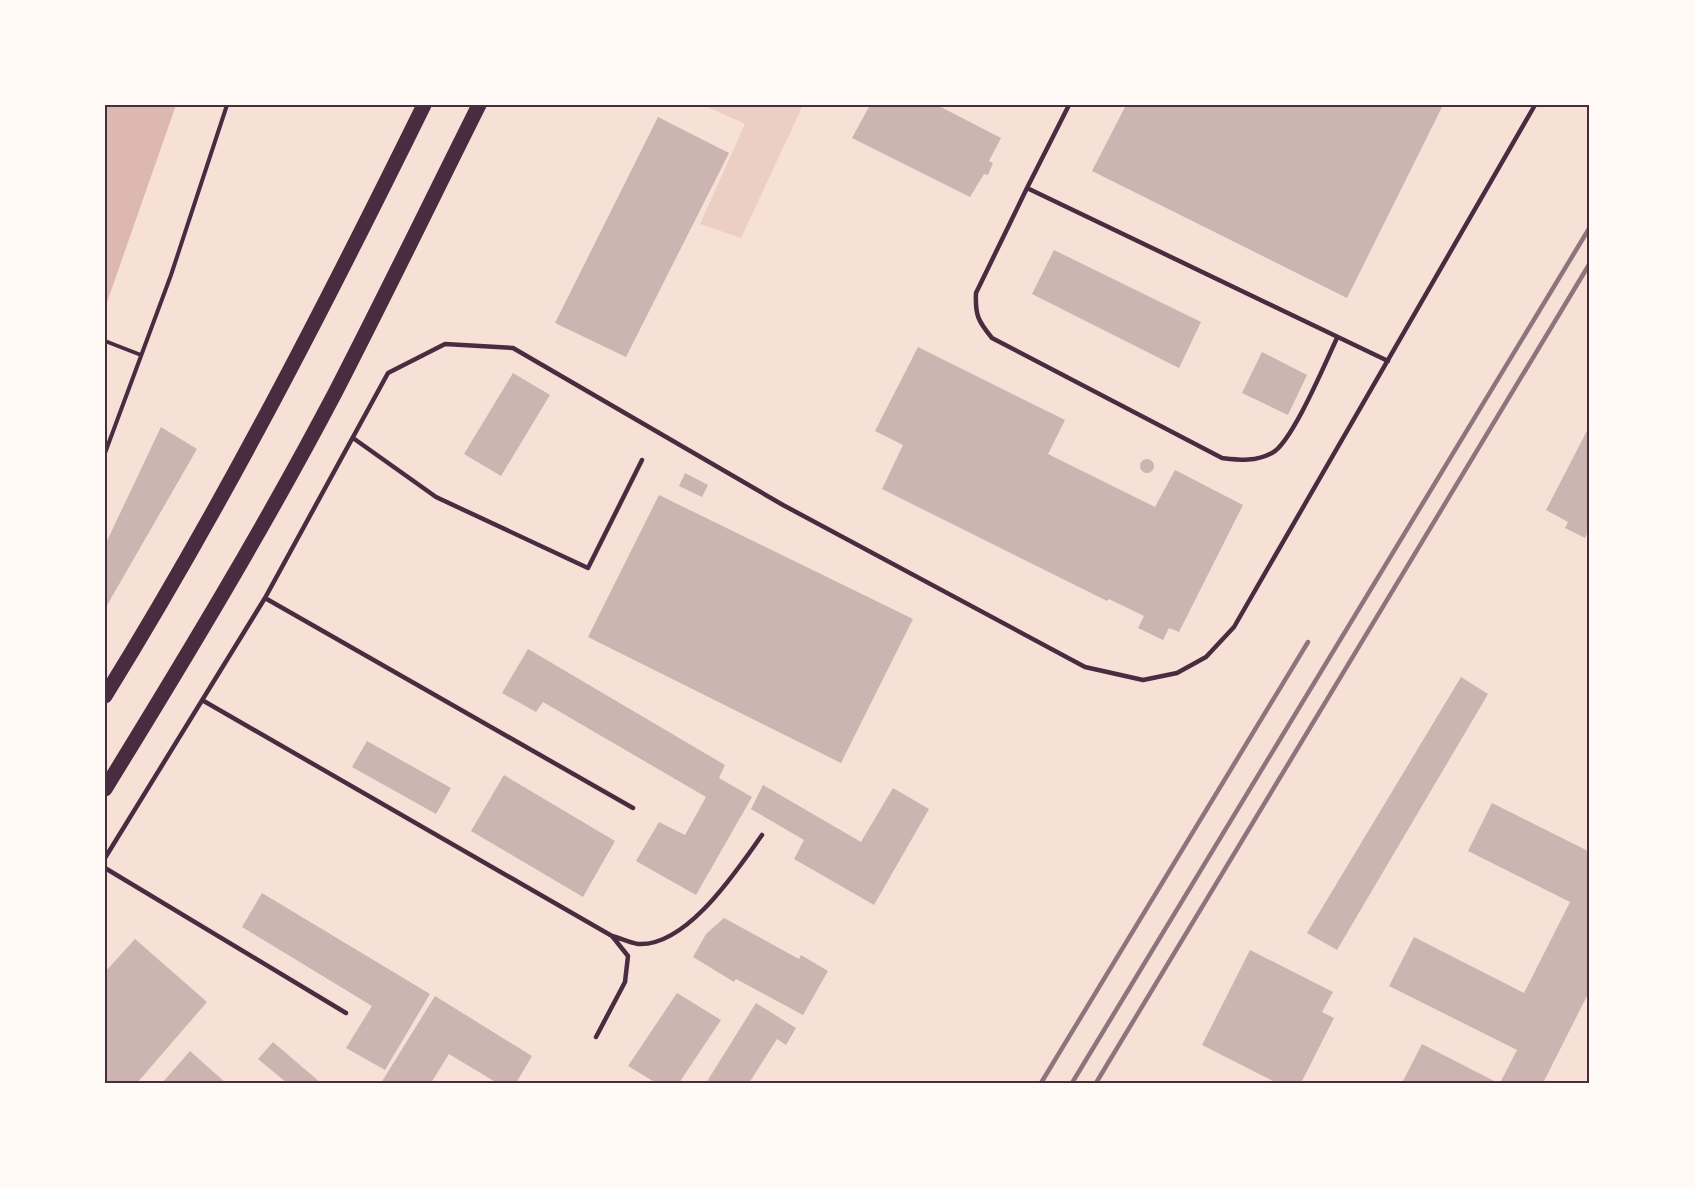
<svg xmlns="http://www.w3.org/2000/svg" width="1695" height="1188" font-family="'Sofia Sans Condensed',sans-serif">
<rect width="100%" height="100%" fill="#f7e1d7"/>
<path fill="#ebcfc5" d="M703 105H803L741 238 700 224 745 124Z"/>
<path fill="#dcb8b0" d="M105 105H176L105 308Z"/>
<path fill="#ccb4b1" d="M870 105H937L1001 138 989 161 993 163 988 175 984 174 970 197 852 138Z
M1126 105H1443L1347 298 1092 171Z
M658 117 729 153 626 357 555 323Z
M1054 250 1201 322 1179 368 1032 294Z
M918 347 1065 420 1048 454 1155 507 1175 470 1243 505 1179 632 1169 628 1163 640 1138 628 1144 616 1109 599 1107 601 882 489 903 445 875 431Z
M1262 352 1307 375 1288 415 1242 393Z
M513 373 550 395 501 476 464 454Z
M1590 425V533L1588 532 1585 538 1565 528 1568 522 1546 510Z
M161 427 197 449 106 607 105 545Z
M1140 466a7 7 0 1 1 14 0a7 7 0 1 1-14 0Z
M685 473 708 485 702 497 679 486Z
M659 495 913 619 841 763 588 637Z
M528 649 725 765 719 778 752 797 696 895 636 861 659 822 685 835 706 797 543 702 536 712 502 693Z
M1461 677 1488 694 1337 950 1307 933Z
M367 741 451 788 436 814 352 767Z
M504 775 615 841 583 897 471 831Z
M763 785 861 842 893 788 929 809 874 905 794 859 804 840 751 809Z
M1492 803 1590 852V990L1543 1083H1500L1517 1050 1389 986 1414 937 1524 993 1570 902 1468 851Z
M262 893 430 994 385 1070 346 1048 372 1006 242 927Z
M724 918 799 959 801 955 828 971 803 1015 736 979 734 982 693 957 706 934Z
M135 939 207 1002 137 1083H105V972Z
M1250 950 1333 992 1322 1012 1334 1018 1301 1083H1277L1202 1045Z
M677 993 721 1020 679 1083H656L628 1066Z
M435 996 532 1056 516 1083H497L449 1054 431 1083H381Z
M756 1003 796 1028 786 1045 777 1039 749 1083H706Z
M273 1042 321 1083H287L258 1059Z
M1422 1044 1498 1083H1402Z
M190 1051 226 1083H162Z"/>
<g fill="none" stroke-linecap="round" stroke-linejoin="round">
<path stroke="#4a2c40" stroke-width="4" d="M105 341 141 355
M105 453 171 275 227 105"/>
<path stroke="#4a2c40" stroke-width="4.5" d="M1069 105 1027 188 1388 361
M1027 188 976 293C975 315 978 321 992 338L1222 458C1240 460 1255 462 1272 453 1292 443 1326 361 1337 338
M353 438 436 497 588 568 642 460
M265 598 633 808
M202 700 612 936C620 938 630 943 638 944 687 947 737 870 762 835
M105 858 265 598 388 373 445 344 513 348 783 505 1085 667 1143 680 1177 673 1206 657 1234 627 1535 105
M105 868 346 1013
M596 1037 625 982 628 956 612 936"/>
<path stroke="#4a2c40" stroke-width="15" d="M105 696C223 505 325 306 424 105
M105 789C185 659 264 528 335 393 384 298 431 201 479 105"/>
<path stroke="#8f747c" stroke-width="4.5" d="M1041 1083 1308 642
M1072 1083 1590 227
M1096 1083 1590 263"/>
</g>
<rect width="1695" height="1188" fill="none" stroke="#fffaf5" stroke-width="213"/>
<rect x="106" y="106" width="1482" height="976" fill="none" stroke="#4a2c40" stroke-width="2"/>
</svg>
